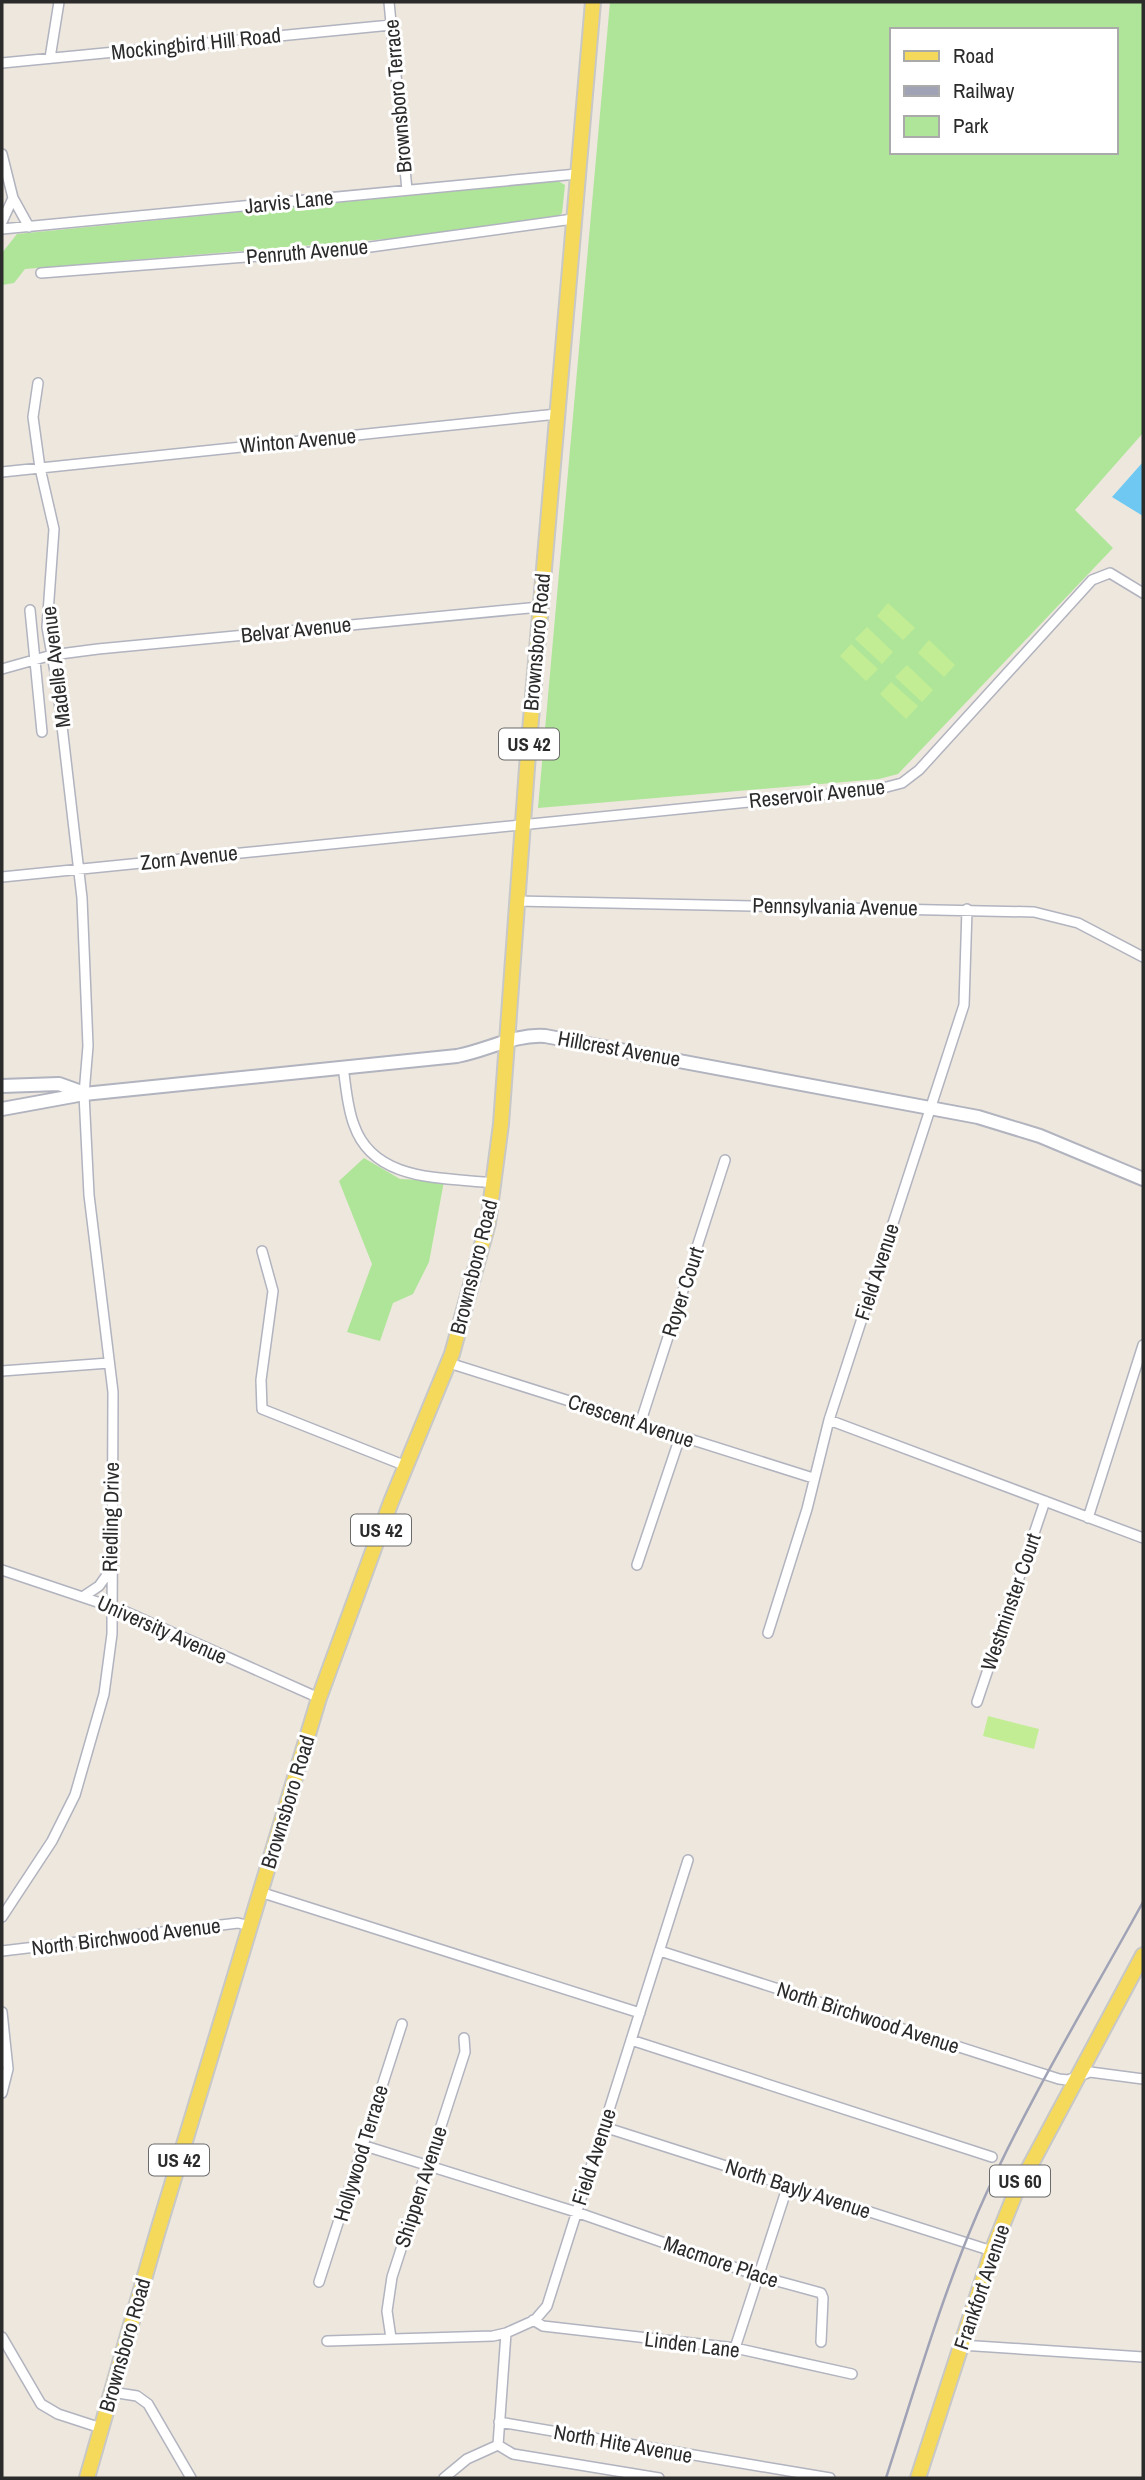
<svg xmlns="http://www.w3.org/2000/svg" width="1145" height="2480" font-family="'Archivo Narrow',sans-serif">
<rect width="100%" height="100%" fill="#ede7dd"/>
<path fill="#aee598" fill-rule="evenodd" d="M610 2H1143V433L1075 510 1113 548 898 774 879 779 538 808ZM891 30H1115V152H891Z
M558 181 565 185 562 213 556 219 422 236 25 269 14 283 2 285V253L17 234Z
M364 1158 400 1179 444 1181 429 1262 413 1294 393 1303 380 1341 347 1332 372 1264 339 1181Z"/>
<path fill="#c2ed94" d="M888 603 915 628 903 640 877 616Z
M867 627 893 652 882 664 855 639Z
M929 640 955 665 944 677 918 653Z
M851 644 878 669 866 681 840 656Z
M907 665 933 690 922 702 895 677Z
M891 682 918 706 906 719 880 694Z
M988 1716 1039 1729 1034 1749 983 1736Z"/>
<path fill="#6ec8f2" d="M1143 462V516L1112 497Z"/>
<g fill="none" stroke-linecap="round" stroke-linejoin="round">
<g stroke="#b1b3bf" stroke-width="12">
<path id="minor" d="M389 2 407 190
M50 58 59 2
M2 63 391 25
M2 154 13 198 29 227
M2 222 13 198
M2 229 577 174
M41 273 363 248 573 219
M2 472 557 414
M30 610 42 732
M2 669 52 655 98 649 540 607
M2 877 879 789 902 783 919 770 1092 580 1110 573 1143 593
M516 901 1034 912 1078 923 1143 957
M343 1067C346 1086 347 1107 354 1125 374 1183 444 1177 494 1183
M262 1251 273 1291 261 1380 262 1409 406 1466
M449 1363 813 1478
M2 1371 109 1363
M829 1420 1143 1538
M640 1424 725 1160
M1088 1518 1143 1345
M637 1565 680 1437
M2 1570 124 1611 319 1698
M84 1596 99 1586 109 1572
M768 1633 807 1509 829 1420 964 1005 967 909
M977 1702 1045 1501
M260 1892 640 2013
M2 1917 52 1841 75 1795 104 1694 112 1634 113 1392 89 1195 84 1094 88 1046 82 898 57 683 47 627 54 529 40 468 33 417 38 383
M2 1951 238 1923 250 1926
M660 1951 1059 2079 1068 2080 1090 2072 1143 2079
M2 2012 8 2069 2 2093
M631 2040 992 2157
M604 2127 992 2251
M362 2145 576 2212 759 2276 821 2293 823 2298 821 2342
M319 2282 402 2024
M533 2320 543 2326 735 2348 852 2374
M2 2337 41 2404 58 2414 101 2428
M391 2338 387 2311 392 2277 465 2052 464 2038
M327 2341 493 2336 506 2333
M961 2345 1143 2357
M735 2348 788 2185
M112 2392 137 2396 148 2404 191 2478
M499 2422 830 2478
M498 2445 513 2454 659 2478
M444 2478 467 2459 498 2445 506 2333 535 2320 547 2306 688 1860"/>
</g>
<g stroke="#b1b3bf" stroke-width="16">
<path id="secondary" d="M2 1086 59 1084 84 1093
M2 1109 84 1094 457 1056C488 1050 514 1034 545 1036L978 1117 1040 1136 1143 1179"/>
</g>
<g stroke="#c8c8c8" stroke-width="18">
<path id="primary" d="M87 2478 157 2234 319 1698 391 1502 452 1354 488 1223 501 1124 528 754 593 2
M918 2478 992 2251 1015 2194 1143 1955"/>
</g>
<use href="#minor" stroke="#fff" stroke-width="9"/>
<use href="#secondary" stroke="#fff" stroke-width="12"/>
<use href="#primary" stroke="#f5d95b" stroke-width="14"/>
<path stroke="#a0a2b6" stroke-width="2.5" d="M886 2478C915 2389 941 2298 978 2212 1025 2105 1087 2004 1143 1902"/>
</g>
<g text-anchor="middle" stroke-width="6" stroke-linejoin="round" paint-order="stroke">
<g fill="#fff" stroke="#6b6b6b" stroke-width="2">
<rect x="499" y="728.5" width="60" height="31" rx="5"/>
<rect x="351" y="1514.5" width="60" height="31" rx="5"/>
<rect x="149" y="2144.5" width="60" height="31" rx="5"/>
<rect x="990" y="2165.5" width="60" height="31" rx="5"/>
</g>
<g font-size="19" font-weight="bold" fill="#2b2b2b">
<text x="529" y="751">US 42</text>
<text x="381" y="1537">US 42</text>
<text x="179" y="2167">US 42</text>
<text x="1020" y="2188">US 60</text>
</g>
<g font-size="21" fill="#2b2b2b" stroke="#fff">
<text transform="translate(196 44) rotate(-6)" y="7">Mockingbird Hill Road</text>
<text transform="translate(398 96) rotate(-95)" y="7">Brownsboro Terrace</text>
<text transform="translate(289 202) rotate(-6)" y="7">Jarvis Lane</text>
<text transform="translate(307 252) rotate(-5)" y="7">Penruth Avenue</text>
<text transform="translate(298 441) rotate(-5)" y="7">Winton Avenue</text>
<text transform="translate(296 630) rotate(-6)" y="7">Belvar Avenue</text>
<text transform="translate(537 642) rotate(-85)" y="7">Brownsboro Road</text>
<text transform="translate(56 667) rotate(-97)" y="7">Madelle Avenue</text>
<text transform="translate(817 794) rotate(-6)" y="7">Reservoir Avenue</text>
<text transform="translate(189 858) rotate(-6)" y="7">Zorn Avenue</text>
<text transform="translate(835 907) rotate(1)" y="7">Pennsylvania Avenue</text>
<text transform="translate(619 1049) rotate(10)" y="7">Hillcrest Avenue</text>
<text transform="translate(474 1267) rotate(-76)" y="7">Brownsboro Road</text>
<text transform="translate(877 1272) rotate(-72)" y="7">Field Avenue</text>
<text transform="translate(683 1292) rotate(-72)" y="7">Royer Court</text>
<text transform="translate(631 1421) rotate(18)" y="7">Crescent Avenue</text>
<text transform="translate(111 1517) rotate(-89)" y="7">Riedling Drive</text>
<text transform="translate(1011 1602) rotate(-71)" y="7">Westminster Court</text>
<text transform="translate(162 1630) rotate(24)" y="7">University Avenue</text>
<text transform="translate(288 1802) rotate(-73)" y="7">Brownsboro Road</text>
<text transform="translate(126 1937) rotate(-7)" y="7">North Birchwood Avenue</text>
<text transform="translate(868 2018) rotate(18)" y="7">North Birchwood Avenue</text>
<text transform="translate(361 2153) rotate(-73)" y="7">Hollywood Terrace</text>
<text transform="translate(594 2157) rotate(-72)" y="7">Field Avenue</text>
<text transform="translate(421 2187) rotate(-72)" y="7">Shippen Avenue</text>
<text transform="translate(798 2189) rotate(18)" y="7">North Bayly Avenue</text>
<text transform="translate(721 2262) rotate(19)" y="7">Macmore Place</text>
<text transform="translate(982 2287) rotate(-71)" y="7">Frankfort Avenue</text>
<text transform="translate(125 2345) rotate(-74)" y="7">Brownsboro Road</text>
<text transform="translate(692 2345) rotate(7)" y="7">Linden Lane</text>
<text transform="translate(623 2444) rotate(10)" y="7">North Hite Avenue</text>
</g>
</g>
<rect width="1145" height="2480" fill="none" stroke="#2b2b2b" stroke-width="7"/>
<rect x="890" y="28" width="228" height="126" fill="#ffffff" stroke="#aaaaaa" stroke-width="2"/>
<rect x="904" y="51" width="35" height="10" fill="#f5d95b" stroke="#aaaaaa" stroke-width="2"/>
<text x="953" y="63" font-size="21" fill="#2b2b2b">Road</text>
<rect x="904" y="86" width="35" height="10" fill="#a0a2b6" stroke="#aaaaaa" stroke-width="2"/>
<text x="953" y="98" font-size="21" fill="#2b2b2b">Railway</text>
<rect x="904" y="116" width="35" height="21" fill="#aee598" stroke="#aaaaaa" stroke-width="2"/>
<text x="953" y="133" font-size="21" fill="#2b2b2b">Park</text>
</svg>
